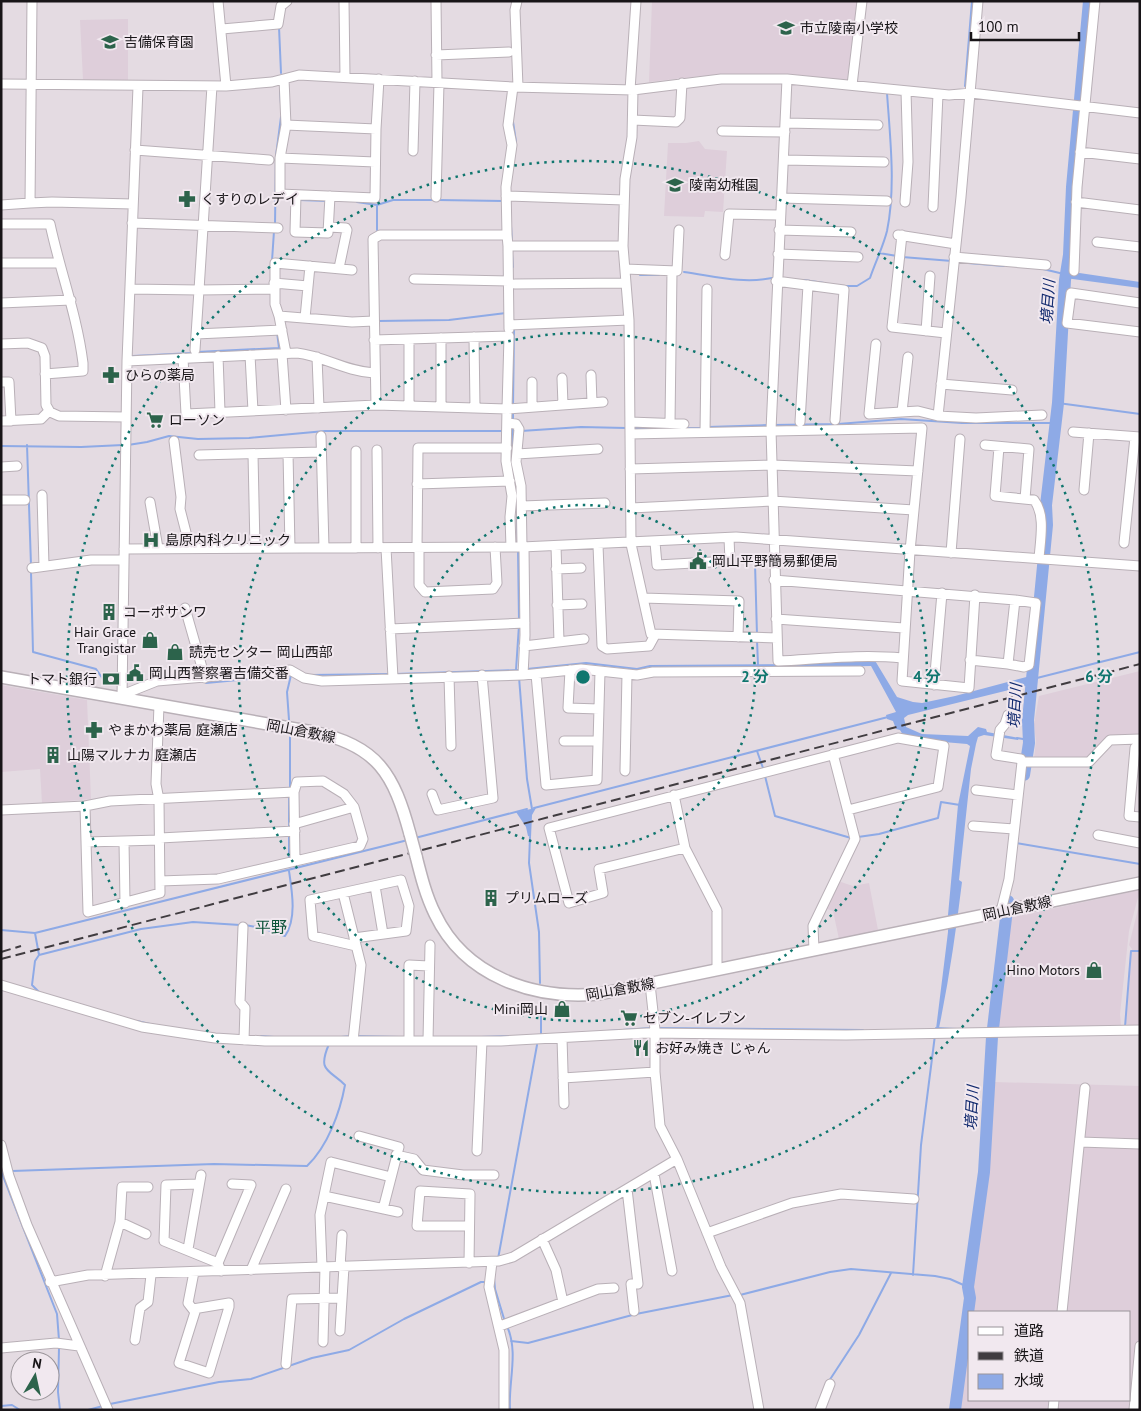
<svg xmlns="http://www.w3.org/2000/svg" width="1141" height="1411" font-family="'PT Sans','Noto Sans JP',sans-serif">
<rect width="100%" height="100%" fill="#e4dbe2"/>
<path fill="#deceda" d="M652 1H858L847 80 789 74 701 76 649 82Z
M128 19V81L83 80 80 20Z
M699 141 705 149 727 151 723 212 705 211 704 217 664 216 668 143H686Z
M1140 671V737H1108L1087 757 1034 758 1036 741 1034 724 1039 696Z
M1 685 87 700 91 799 42 803 40 769 1 772Z
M838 881 853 886 869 883 878 930 839 939 833 911 827 909Z
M1140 890 1129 931 1120 1014 1121 1027 996 1029 1009 918Z
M1140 901V1025H1128L1126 1024 1132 949 1129 945Z
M994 1082 1140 1086V1410H958L970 1320V1400H1130V1312H971L973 1295 972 1284 982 1221Z"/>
<path fill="#8eaae6" d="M1066 271 1140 282V288L1065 278Z
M874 659 897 697 913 702 922 703 955 696 1034 675 1033 684 908 715 904 718 906 727 922 734 968 736 978 727 986 729 987 732 1019 738 1018 740 984 735 978 737 976 744 971 769 959 880 962 882C956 931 949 980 939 1028L936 1029 948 932V915L958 805 970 746 967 744 920 740 903 735 900 730 896 729 893 721 887 719 886 715 896 712 871 666 819 667V663Z
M536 808 532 815 531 837 528 836 526 827 516 812Z"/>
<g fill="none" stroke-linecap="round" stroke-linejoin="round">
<path stroke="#8eaae6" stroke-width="2" d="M279 27 281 73
M965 86 972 1
M280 89 281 104
M513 122 516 142
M275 199H292
M300 200 327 201
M438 200 503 201
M332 201H350
M357 202 377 205 393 200H433
M377 205V230
M275 224 276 156 281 117
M511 226 512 244
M879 253 897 256
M512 254 513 267
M902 257 952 261
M272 261 274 231
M956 262 1004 266
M1043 269 1068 275
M684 272C714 276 742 284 772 278
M640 275H659
M804 280 824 283
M843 286H857L870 278C875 263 883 247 887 231 896 187 890 137 887 93
M378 321 449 320 506 313
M197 352 279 348 277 332
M133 356 192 353
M1058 403 1140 414
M513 406 514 329
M513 421V411
M773 425 838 424 901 419 962 423H1055
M513 426 512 465 517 491
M708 427 768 425
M633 428H676
M683 428H701
M521 431 581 427 626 428
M27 445 31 565
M128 445 147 442 169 436 198 439 249 438 325 431H504
M1 446 81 447 123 445
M517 511 518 541
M518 550 519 621
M755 563 757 635
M31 572 33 652 96 669 105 682
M757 640 758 665
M527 669 586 663 637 669 650 666 821 665
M516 670 519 625
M395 674 520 670
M310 675 390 674
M519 677 527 779 532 809
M1033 679 1140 652
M206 683 290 675
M289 720 287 692 291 675
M290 734V789
M1017 738 1029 740
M757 751 763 768
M765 776 775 816 851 838
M534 808 888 717
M289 829V796
M289 834V859
M530 837 529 863 539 932 540 983
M858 837 879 834 938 818 941 802 960 805
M415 838 527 809
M1016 843 1140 864
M245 925 262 928 285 936C297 919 292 891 289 871
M1 930 35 933 39 955 35 961 32 985 39 992
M35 933 408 840
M39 955 141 929 193 922 240 925
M137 1021 154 1025
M1125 1027 1131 951H1140
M658 1028 863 1030
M936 1028 956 1029
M608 1031 651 1028
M541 1035V1002
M261 1036 274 1037
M356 1036 399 1037
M341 1037 351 1036
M481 1037 509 1036
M1 1171 57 1314 59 1340
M12 1171 214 1164 307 1166C328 1146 340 1112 345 1085 329 1069 317 1072 329 1044
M498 1259 537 1045
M913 1275 921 1145 935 1035
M494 1278 495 1289 505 1322
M740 1295 830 1272 851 1269 935 1276 950 1279 968 1287
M507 1326C519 1353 508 1382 510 1410
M511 1341 528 1343 636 1314 733 1295
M59 1348 58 1392 60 1410
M829 1381 859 1335 891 1273
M110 1404 219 1382 251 1379 312 1358 349 1350 404 1319 481 1282H487
M1 1406 12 1405 20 1410
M88 1410 103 1406"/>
<path stroke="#8eaae6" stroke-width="12" d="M1024 775 1029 743 1028 720 1047 525 1046 505 1058 403 1065 280 1069 255 1072 187 1089 1
M955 1410 970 1298 968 1287 984 1172 992 1037 1008 901"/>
<g stroke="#b9b0b7" stroke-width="11">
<path id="minor" d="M32 1 30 203 52 202 133 204
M218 1 226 86
M344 1 345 77
M436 1 437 82
M517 1 515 10 518 87
M222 29 278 24 281 6 287 1
M436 55 509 52
M284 79 286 125
M787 79 771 430 778 661C819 659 861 654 902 658
M1 84 226 86 272 82 299 75 513 87 633 90 721 79H787L949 95 971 93 1140 113
M852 85 862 1
M630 90 636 1
M633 90 632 137 625 179 623 246 629 320 631 544 651 634 777 638
M633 120 676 122 680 118 682 83
M786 123 878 125
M286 125 376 129 375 198 280 194V158Z
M376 129 379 79
M722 131 785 132
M135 150 269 160
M413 151 415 81
M1080 152 1140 159
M280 158 375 162
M784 160 884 162
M296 195 295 232 328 233 330 196
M506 196 624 200
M436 197 439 83
M781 198 887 201
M905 202 908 162 906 91
M1076 202 1140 210
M1 205 30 203
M933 207 938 94
M132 223 278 228
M1 224H50C60 271 77 315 83 363V371L45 374
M329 227 346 228 347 230 339 268
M779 230 851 232
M507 235 506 187 512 145 508 125 513 87
M898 235 956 244
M902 235 892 327 946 333
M1097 242 1140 247
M508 246 509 329
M778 254 858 257
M725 255 729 214 780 215
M954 257 1046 265
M1 263H58
M625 269 677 271 679 230
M1074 271 1077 187 1095 1
M414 279 509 281
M776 281 844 290 835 420
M274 283 308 286
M515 284 626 283
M130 289 199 290 212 86
M1 303 71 300
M1140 303 1071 293 1067 323 1140 332
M279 316 352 322 374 321
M305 318 310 266
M509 325 629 320
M926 331 930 276
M196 334 282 330
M474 337 475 408
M1 344 28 343 42 348 45 356 46 405 50 412 59 416 126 417
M876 344 869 414 918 411 938 416 976 418 1042 415
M195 350 199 290 275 289
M286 353 279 316 275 304V263L352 270
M282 354 286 410
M250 355 253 411
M218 356 220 412
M317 357 319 408
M183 358 186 414 376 405 507 409 509 336 374 340
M127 361 297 353C324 356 344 371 374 373
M591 375 592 403
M562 378 563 405
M1 382H9L11 421
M532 382V407
M941 384 1012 390
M376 405 373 239 380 235H507L508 246H623
M409 406V339
M441 407V338
M902 412 908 357
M938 416 961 197 978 1
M1 421 41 419 49 411
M630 422 684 424
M800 422 808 285
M507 423 516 424 519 429 516 462 521 486 522 547
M670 423 672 271
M705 432 707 289
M1073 432 1140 437
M630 434 922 428 910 551 902 681 969 688 975 595
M321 436 324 548
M174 441 181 497 180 509 190 548
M985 445 1029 449 1025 499
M999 447 995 496 1034 500C1046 515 1040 541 1039 559
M377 450 378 548
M288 453 290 548
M253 454 255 548
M517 454 598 449
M199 455 321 452
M1 467 17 466
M630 469 772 465 918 471
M417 484 510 481
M1084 490 1089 433
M42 495 44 566
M1 500H25
M150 502 158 548
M522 506 605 503
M631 508 772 501 914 510
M655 542 657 565 730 561 729 538
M1124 543 1135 437
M598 545 602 646 607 649 649 646 655 635
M556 546 559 642
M511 547 510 517 512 496 506 461 507 409 603 402
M356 548V451
M386 548 393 678
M417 548 418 448H507
M419 548V585L425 592 493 589 497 583 495 547
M124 549 522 547 736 537 1140 566
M951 553 960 439
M32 568 91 560H124
M556 569 581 568
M774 580 1015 600 1008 664 970 660
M643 598 739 601 738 637
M557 605 582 604
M185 608 205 678
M776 619 904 628
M390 629 525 623
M524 646 584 639
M1008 664 1024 667 1029 665 1036 603 1015 600
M570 670 568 708 599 709
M536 674 546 785 597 780 600 671
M523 675 525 635 524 547
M449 676 451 746
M934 685 942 593
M122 695 157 681 290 670 304 678 322 681 523 675 581 669 637 675 653 672 860 671
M122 698 127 361 138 87
M1008 715 1005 724 1000 730 996 755 1021 759 1022 762
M564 741H598
M1140 748H1135L1129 816 1140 817
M625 771 627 674
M976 790 1018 795
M432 794 438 810 493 798 482 675
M674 795 685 848 717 910V970
M85 806 88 912 160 893 159 800 156 784 159 705
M1 810 85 806 110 801 294 792
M294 824 354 807
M973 826 1014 829
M1098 835 1140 843
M160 838 295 831
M124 841 125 903
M86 842 160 840
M685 848 599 869 603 893 569 903 549 828 898 738 944 746 938 787 848 810
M160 881 218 879 360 846 363 839 354 807 344 794 323 781 297 782 294 792 295 861
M375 886 383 934
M343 893 361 965 353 1041
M1001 911 1009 879 1022 762H1089L1110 740 1140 739
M243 927 240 1002 245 1008 244 1040
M354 938 406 931 409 906 401 880 310 900 313 936 356 946
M814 950 813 926 855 839 833 754
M650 984 655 1030V1072L660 1126 677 1159 721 1267 740 1303 759 1410
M1 985 142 1027 215 1038 265 1041H501L647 1033 846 1035 1140 1030
M562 1038 564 1104
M409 1041V965L429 966
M428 1041 430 945
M563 1078 655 1072
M359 1136 399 1147 383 1209
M1080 1142 1140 1144
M1 1145 9 1176 27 1225 108 1410
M477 1151 482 1041
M396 1155 414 1159 423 1170 463 1175H494
M654 1174 672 1271
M199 1184 166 1185 164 1241 218 1263 221 1271
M627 1189 638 1284H631L634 1311
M324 1196 398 1212
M120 1222 146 1234
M707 1233 792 1203 841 1194 914 1199
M542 1239 556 1270 563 1302
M188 1249 201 1175
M492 1262 489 1287 504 1350V1410
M218 1263 251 1185 232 1184
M469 1263 470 1194 420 1191 417 1226H469
M322 1267 320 1215 331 1162 391 1177
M340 1267 342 1235
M251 1270 286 1189
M105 1276 120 1222 122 1187H148
M50 1282 88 1275 499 1261 513 1257 677 1159
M193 1309 229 1303V1307L209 1373 179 1363 195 1312 188 1303 194 1272
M1062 1312 1085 1088
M500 1326 598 1289 614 1288
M340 1331 344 1267
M135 1340 140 1308 148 1302 151 1275
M323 1342 325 1267
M1 1348 56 1343 79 1346
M286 1364 292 1299 342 1298
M820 1410 830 1384
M1053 1410 1054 1400
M1134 1410 1140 1346"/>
</g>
<g stroke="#b9b0b7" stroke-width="14">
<path id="major" d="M1 677 313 732C378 745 394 775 410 834
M416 856C421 876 426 896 435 914 465 977 534 1000 599 994L1140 883"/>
</g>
<use href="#minor" stroke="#fff" stroke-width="9"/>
<use href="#major" stroke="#fff" stroke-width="11"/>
<path stroke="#403c40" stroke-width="2" stroke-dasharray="10 5" stroke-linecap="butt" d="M1 952 21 946
M1 959 1140 664"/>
<g stroke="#b9b0b7" stroke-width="14" stroke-linecap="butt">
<path id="major-bridge" d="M410 834 416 856"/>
</g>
<use href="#major-bridge" stroke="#fff" stroke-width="11"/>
</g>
<g fill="none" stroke="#0f766e" stroke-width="2.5" stroke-dasharray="2.5 5">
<circle cx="583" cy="677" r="172"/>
<circle cx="583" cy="677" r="344"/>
<circle cx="583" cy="677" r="516"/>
</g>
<defs>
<g id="school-bare" transform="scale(1.35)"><path d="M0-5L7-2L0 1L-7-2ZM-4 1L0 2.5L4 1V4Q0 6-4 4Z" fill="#2c634b" stroke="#f1e8ef" stroke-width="2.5" paint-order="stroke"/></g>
<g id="pharmacy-bare" transform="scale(1.35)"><path d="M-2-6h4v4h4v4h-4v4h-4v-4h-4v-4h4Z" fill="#2c634b" stroke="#f1e8ef" stroke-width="2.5" paint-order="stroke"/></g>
<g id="supermarket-bare" transform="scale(1.35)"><path d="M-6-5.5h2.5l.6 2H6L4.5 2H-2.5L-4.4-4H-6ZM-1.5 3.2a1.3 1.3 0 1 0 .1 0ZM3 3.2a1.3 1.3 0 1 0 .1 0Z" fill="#2c634b" stroke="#f1e8ef" stroke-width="2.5" paint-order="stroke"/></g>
<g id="hospital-bare" transform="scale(1.35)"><path d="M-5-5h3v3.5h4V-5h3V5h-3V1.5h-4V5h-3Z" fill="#2c634b" stroke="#f1e8ef" stroke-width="2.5" paint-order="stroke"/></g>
<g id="civic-bare" transform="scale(1.35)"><path d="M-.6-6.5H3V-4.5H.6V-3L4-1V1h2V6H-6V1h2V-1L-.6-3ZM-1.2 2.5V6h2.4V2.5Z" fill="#2c634b" stroke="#f1e8ef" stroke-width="2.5" paint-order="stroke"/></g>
<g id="building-bare" transform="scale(1.35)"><path d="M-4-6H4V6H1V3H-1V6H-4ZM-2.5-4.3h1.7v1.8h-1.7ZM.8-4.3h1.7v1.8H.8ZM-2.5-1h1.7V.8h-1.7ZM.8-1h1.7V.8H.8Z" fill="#2c634b" stroke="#f1e8ef" stroke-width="2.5" paint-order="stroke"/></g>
<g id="shop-bare" transform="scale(1.35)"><path d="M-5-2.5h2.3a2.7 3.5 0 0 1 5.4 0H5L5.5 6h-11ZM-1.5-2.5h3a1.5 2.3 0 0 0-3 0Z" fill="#2c634b" stroke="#f1e8ef" stroke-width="2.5" paint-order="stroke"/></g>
<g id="bank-bare" transform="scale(1.35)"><path d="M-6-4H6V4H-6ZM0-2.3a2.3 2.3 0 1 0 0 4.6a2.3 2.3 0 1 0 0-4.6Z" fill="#2c634b" stroke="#f1e8ef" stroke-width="2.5" paint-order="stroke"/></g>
<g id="restaurant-bare" transform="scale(1.35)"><path d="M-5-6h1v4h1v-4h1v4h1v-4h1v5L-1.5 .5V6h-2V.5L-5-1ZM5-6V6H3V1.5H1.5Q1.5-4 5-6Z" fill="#2c634b" stroke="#f1e8ef" stroke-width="2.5" paint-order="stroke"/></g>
</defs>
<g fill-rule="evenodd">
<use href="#school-bare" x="786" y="28"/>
<use href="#school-bare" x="110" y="42"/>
<use href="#school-bare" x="675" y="185"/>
<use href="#pharmacy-bare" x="187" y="199"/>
<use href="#pharmacy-bare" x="111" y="375"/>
<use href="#supermarket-bare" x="155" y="420"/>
<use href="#hospital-bare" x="151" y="540"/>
<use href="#civic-bare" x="698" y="561"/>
<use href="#building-bare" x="109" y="612"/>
<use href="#shop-bare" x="150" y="640"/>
<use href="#shop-bare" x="175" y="652"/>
<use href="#civic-bare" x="135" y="673"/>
<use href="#bank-bare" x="111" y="679"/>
<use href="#pharmacy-bare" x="94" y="730"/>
<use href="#building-bare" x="53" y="755"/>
<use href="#building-bare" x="491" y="898"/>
<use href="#shop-bare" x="1094" y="970"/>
<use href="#shop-bare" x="562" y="1009"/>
<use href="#supermarket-bare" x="629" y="1018"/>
<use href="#restaurant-bare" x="641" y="1048"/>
</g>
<g text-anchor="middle" stroke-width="4" stroke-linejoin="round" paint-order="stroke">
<g font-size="14" fill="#181518" stroke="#f1e8ef" text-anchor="start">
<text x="800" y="33">市立陵南小学校</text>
<text x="124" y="47">吉備保育園</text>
<text x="689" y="190">陵南幼稚園</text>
<text x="201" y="204">くすりのレデイ</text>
<text x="125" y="380">ひらの薬局</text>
<text x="169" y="425">ローソン</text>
<text x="165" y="545">島原内科クリニック</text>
<text x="712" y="566">岡山平野簡易郵便局</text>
<text x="123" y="617">コーポサンワ</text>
<text x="136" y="637" text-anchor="end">Hair Grace<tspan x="136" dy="16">Trangistar</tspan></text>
<text x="189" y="657">読売センター 岡山西部</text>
<text x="149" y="678">岡山西警察署吉備交番</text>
<text x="97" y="684" text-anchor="end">トマト銀行</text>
<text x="108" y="735">やまかわ薬局 庭瀬店</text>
<text x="67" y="760">山陽マルナカ 庭瀬店</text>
<text x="505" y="903">プリムローズ</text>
<text x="1080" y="975" text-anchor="end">Hino Motors</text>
<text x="548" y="1014" text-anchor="end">Mini岡山</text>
<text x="643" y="1023">セブン-イレブン</text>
<text x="655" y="1053">お好み焼き じゃん</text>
</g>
<g font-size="14" fill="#181518" stroke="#f1e8ef">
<text transform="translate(301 731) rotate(11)" y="5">岡山倉敷線</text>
<text transform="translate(1017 908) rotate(-12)" y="5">岡山倉敷線</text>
<text transform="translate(620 989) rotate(-10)" y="5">岡山倉敷線</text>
</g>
<g font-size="15" font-style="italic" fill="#11296e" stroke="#f1e8ef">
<text transform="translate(1048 302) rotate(-86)" y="5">境目川</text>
<text transform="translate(1015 706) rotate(-87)" y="5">境目川</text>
<text transform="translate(972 1108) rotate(-87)" y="5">境目川</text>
</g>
<g font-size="16" fill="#0b5238" stroke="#f1e8ef">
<text x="271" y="933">平野</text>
</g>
</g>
<circle cx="583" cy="677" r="8" fill="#0f766e" stroke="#f1e8ef" stroke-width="2.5"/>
<g font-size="15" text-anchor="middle" font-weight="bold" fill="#0f766e" stroke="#f1e8ef" stroke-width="4" stroke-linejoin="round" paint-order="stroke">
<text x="755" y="682">2 分</text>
<text x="927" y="682">4 分</text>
<text x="1099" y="682">6 分</text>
</g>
<rect width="1141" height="1411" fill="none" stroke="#181518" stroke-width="5"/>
<rect x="968" y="1311" width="162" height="90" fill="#f1e8ef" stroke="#9a9499"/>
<rect x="978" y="1327" width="25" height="8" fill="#ffffff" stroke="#9a9499"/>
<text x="1014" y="1336" font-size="15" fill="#181518">道路</text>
<rect x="978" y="1352" width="25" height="8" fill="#403c40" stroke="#9a9499"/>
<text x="1014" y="1361" font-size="15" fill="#181518">鉄道</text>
<rect x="978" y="1374" width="25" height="15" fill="#8eaae6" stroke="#9a9499"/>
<text x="1014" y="1386" font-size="15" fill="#181518">水域</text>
<g transform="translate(35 1376) rotate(9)"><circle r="24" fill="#f1e8ef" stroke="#9a9499"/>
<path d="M0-4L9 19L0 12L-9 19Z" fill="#2c634b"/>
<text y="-8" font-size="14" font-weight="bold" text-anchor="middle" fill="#181518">N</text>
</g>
<path d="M971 32v8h108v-8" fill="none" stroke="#181518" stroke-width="2.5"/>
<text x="978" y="32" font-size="15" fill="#181518" stroke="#f1e8ef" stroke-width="4" paint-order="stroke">100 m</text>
</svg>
